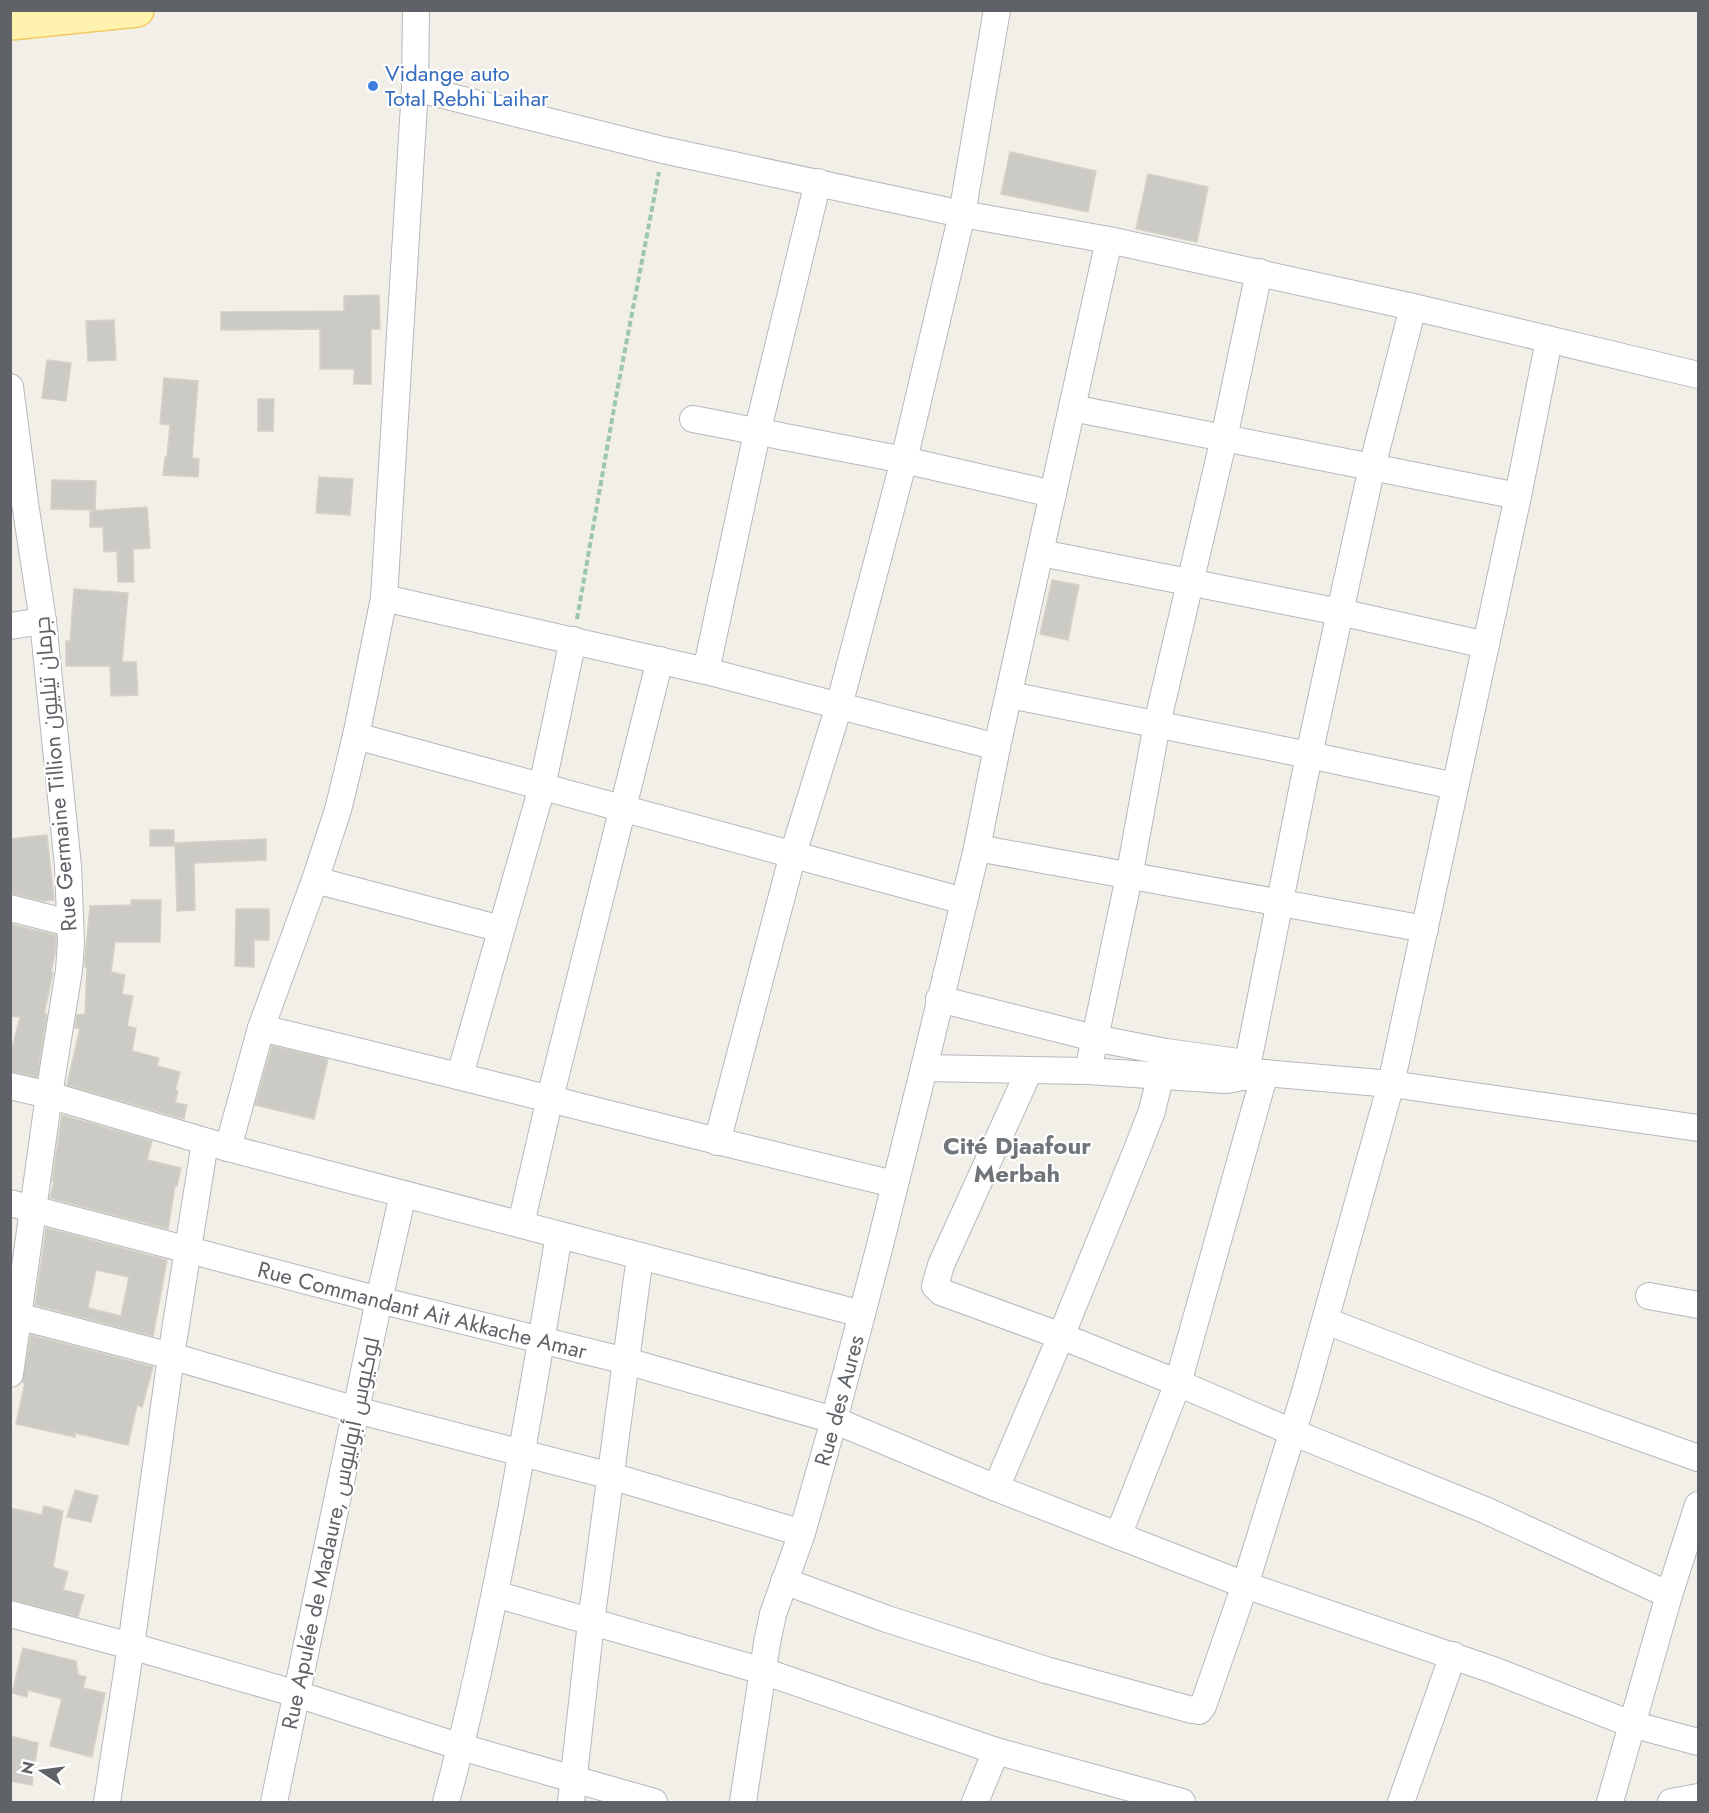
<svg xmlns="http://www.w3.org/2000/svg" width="1709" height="1813" font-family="Jost,Cairo,sans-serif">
<rect width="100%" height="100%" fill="#f1efe8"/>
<path fill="#cccac5" stroke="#d6d1c6" stroke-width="1.5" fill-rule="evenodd" d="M1010 152 1096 171 1088 212 1001 194Z
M1148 174 1208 187 1197 242 1136 229Z
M379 295 380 329H371V384H354V369H320V329L221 330V312L344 311V296Z
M114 320 116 360 88 361 86 321Z
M47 360 71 363 66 401 42 398Z
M164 378 198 381 192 458 199 459 198 477 163 475 165 457H167L170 425 160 424Z
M258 399H274L273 431H258Z
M319 477 353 479 350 515 316 513Z
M52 480 96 481 95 510 51 509Z
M147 507 150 548 133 549 134 582H118L117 551 104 552 103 527H90V511Z
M1052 580 1079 585 1068 640 1040 634Z
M74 589 128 593 122 662H136L138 695 111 696 110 666H66V641H70Z
M150 830H174V846H150Z
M47 835 54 900 43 901 10 893V839Z
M266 839V860L194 863 195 910 177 911 175 843Z
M131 900H161L160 942H115L111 972 125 975 122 994 133 996 127 1026 136 1028 132 1051 159 1058 157 1066 180 1072 175 1090 178 1091 175 1103 187 1105 184 1119 67 1085 80 1028H75L77 1015 85 1014 87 967H85V958L90 906 131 905Z
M236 909H269V940H254V967L235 966Z
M10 924 56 935V949L51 972 53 973 44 1014H47L37 1077 10 1071V1056L20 1017 10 1016Z
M272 1046 328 1059 314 1119 255 1105Z
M62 1115 152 1141 147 1160 181 1168 177 1186H175L168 1229 50 1198 54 1181H52Z
M46 1228 167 1260 153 1336 35 1305ZM96 1270 129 1277 121 1316 88 1308Z
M31 1335 153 1367 142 1407 137 1405 128 1445 75 1433V1437L16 1424 25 1383 22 1382Z
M75 1490 98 1496 91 1522 67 1517Z
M44 1506 63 1511 53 1567 68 1572 63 1590 84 1595 78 1617 10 1599V1508L42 1515Z
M23 1648 76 1661 78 1675 86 1677 83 1688 105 1693 92 1757 50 1746 62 1699 28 1690 27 1697 12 1693Z
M10 1736 38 1743 32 1785 10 1781Z"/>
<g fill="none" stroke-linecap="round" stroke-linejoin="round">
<g stroke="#b5b8bc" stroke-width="28">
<g id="minor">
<path d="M416 10 415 88 663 150 962 214 1109 240 1413 307 1698 375"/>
<path d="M10 387 25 503 43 621 68 866 71 943 69 970 49 1095 10 1374"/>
<path d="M1072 408 1518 496"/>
<path d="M693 419 904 460 1053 494"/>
<path d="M1041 553 1340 612 1486 645"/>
<path d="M384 598 706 671 997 747"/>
<path d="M10 626 43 621"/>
<path d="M706 671 757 433 818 182"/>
<path d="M1010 695 1309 755 1455 786"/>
<path d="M356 736 964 901"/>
<path d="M977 848 1425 929"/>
<path d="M315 880 501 929"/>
<path d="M10 908 69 923"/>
<path d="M939 999 1094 1038 1166 1052 1238 1062 1247 1065 1256 1073"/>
<path d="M261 1028C473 1078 683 1134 894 1184"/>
<path d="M924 1068 1088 1071 1225 1080C1239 1079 1252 1072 1265 1073L1391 1084 1698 1128"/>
<path d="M1029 1071 941 1265 935 1286 941 1292 1061 1336 1178 1383 1292 1432 1485 1510 1669 1595"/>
<path d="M1088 1071 1129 877 1157 724 1224 438 1259 272"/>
<path d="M460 1075 542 787 573 640"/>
<path d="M1245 1077 1309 755 1340 612 1372 467 1413 307"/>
<path d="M10 1086 49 1095 228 1148 862 1314"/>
<path d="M717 1142 793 854 839 706 904 460 962 214 997 10"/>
<path d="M228 1148 261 1028 315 880 338 810 356 736 384 598 415 88"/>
<path id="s1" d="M10 1203 379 1300 626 1361 834 1420 996 1488 1245 1585 1496 1671 1631 1724 1698 1742"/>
<path d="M521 1224 550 1098 660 660"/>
<path d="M1649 1296 1698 1305"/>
<path d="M10 1314 171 1356 356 1410 611 1476 802 1533"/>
<path d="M1326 1321 1488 1383 1698 1458"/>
<path d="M996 1488 1061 1336 1136 1152 1152 1111 1166 1052"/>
<path d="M1118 1536 1178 1383 1265 1073"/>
<path d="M784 1581 887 1619 1046 1670 1192 1710 1199 1711 1203 1706 1245 1585 1305 1392 1391 1084 1518 496 1549 340"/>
<path d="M495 1594 763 1671 996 1751 1182 1802"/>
<path d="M10 1614 131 1646 297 1694 461 1747 654 1802"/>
<path d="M107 1802 131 1646 171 1356 205 1142"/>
<path d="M274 1802 379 1300 403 1194"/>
<path d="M446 1802C496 1616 527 1425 559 1235"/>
<path d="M571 1802 591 1622 640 1256"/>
<path id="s2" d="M743 1802 767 1643 773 1614 802 1533 834 1420 878 1253 924 1068 977 848 997 747 1109 240"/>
<path d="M975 1802 996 1751"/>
<path d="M1401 1802 1453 1655"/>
<path d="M1610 1802 1669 1595 1698 1505"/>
<path d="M1671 1802 1698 1797"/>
</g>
</g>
<g stroke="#f2c960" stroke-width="36">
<path id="major" d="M10 23 137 10"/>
</g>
<path stroke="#9cc7a9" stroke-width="4" stroke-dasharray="6 3" stroke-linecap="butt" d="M577 619 616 397 659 172"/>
<use href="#minor" stroke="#fff" stroke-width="26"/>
<use href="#major" stroke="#fff2af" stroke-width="33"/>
</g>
<circle fill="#3f7fe0" stroke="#fff" stroke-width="2" cx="373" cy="86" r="6"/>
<g text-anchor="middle" stroke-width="4.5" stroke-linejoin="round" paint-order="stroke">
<g font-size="22" fill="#366cbe" stroke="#fff" text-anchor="start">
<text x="385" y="81">Vidange auto<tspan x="385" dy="25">Total Rebhi Laihar</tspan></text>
</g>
<g font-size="22" fill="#5f6368" stroke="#fff">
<text transform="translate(55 774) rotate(-95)" y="8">Rue Germaine Tillion جرمان تيليون</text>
<text dy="8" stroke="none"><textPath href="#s1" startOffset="426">Rue Commandant Ait Akkache Amar</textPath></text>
<text dy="8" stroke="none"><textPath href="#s2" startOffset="414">Rue des Aures</textPath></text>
<text transform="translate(330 1533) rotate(-78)" y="8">Rue Apulée de Madaure, لوكيوس أبوليوس</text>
</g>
<g font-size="24" font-weight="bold" fill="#70757a" stroke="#fff">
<text x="1017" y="1154">Cité Djaafour<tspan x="1017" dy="28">Merbah</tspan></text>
</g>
</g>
<rect width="1709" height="1813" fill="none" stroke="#5f6368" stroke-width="24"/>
<g transform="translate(42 1771) rotate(283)" stroke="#ffffff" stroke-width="4.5" paint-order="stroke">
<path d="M0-4.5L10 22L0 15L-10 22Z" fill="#5f6368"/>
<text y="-9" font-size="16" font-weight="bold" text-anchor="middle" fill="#5f6368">N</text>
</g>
</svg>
